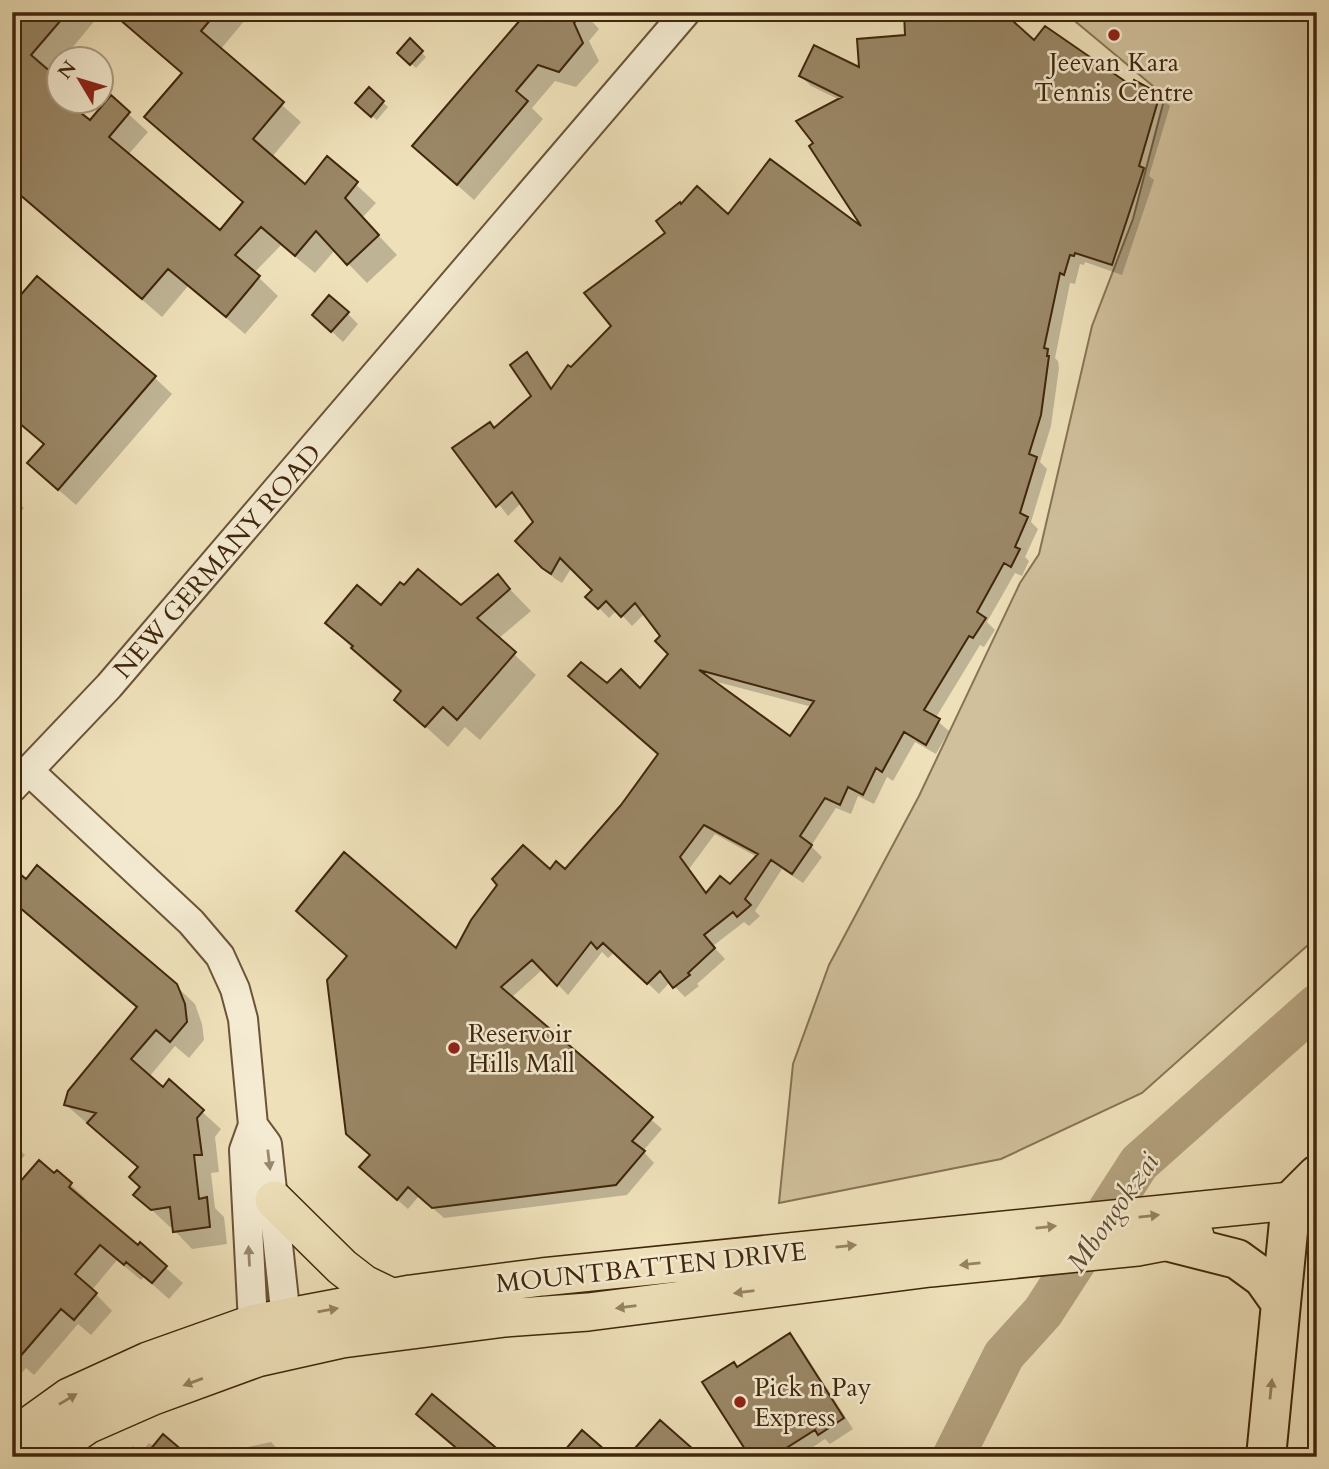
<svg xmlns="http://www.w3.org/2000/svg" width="1329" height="1469" font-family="Cardo,serif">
<rect width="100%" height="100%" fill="#eee0b9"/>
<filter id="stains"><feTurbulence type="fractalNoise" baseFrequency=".00286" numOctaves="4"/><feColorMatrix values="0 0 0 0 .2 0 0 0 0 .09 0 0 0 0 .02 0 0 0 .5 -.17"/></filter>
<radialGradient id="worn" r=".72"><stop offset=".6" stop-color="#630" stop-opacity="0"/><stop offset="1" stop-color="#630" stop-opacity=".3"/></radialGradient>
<path fill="#d0c09c" stroke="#887354" stroke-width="2" d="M1064 12H1317V937L1142 1093 1001 1159 779 1203 793 1064 829 965 919 796 1020 583 1039 554 1092 326 1133 219 1165 96Z"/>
<path fill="#0003" fill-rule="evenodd" d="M24 12H102L62 60H60L50 74 60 102H79L83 105 77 112 90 123 111 98 148 132 128 155 220 233 244 203 146 117 183 74 110 12H238L245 20 220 50 301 122 272 157 305 186 327 158 376 203 362 218 397 255 367 283 335 250 315 273 281 245 254 273 278 296 245 334 188 286 162 317 12 187Z
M529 12H583L599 29 589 41 599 61 576 87 555 81 532 108 543 119 474 200 431 162Z
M901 12H999L1034 43 1133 89 1159 95 1170 106 1149 176 1154 180 1122 275 1085 262 1084 265 1080 264 1075 284 1070 283 1055 358 1058 361 1059 368 1051 426 1040 462 1047 469 1031 522 1038 529 1025 557 1029 561 1022 576 1015 573 987 622 995 630 984 647 980 645 935 719 949 731 936 754 915 742 893 781 887 777 874 804 858 796 851 814 836 808 811 846 822 857 803 883 782 869 755 911 760 916 749 926 744 922 713 946 725 959 697 984 699 986 685 997 670 982 659 994 615 952 608 958 602 952 568 995 543 969 511 998 662 1129 643 1151 654 1163 627 1195 444 1218 419 1196 408 1209 371 1177 372 1156 457 951 550 872H566L650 771 660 754 607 686 640 690 670 654 663 636 645 613 632 626 617 610 609 618 588 597 595 590 572 567 562 583 554 578 517 541 536 522 522 502 508 516 455 448 495 430 534 396 526 355 537 365 553 389 571 369 728 217 867 233 840 100 811 86 801 76 861 70 926 34ZM710 680 812 707 791 738ZM715 834 757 857 730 887 708 894 689 869Z
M410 41 426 57 416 68 399 53Z
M369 90 388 107 377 120 362 108Z
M37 279 155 378 172 394 76 505 46 479 45 445 12 417V297L18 302Z
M347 313 358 324 343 342 325 325Z
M12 497 24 508 12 522Z
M498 577 531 611 498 639 536 675 480 740 465 727 448 747 396 700 402 693 374 670 327 623 381 608 461 607Z
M12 900 176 986 195 1004 202 1024 204 1040 189 1058 175 1046 149 1077 163 1089 169 1082 221 1129 215 1137 219 1172 211 1173 215 1208 224 1217 227 1244 192 1249 175 1231 174 1226 170 1227 136 1195 142 1188 139 1168 66 1105 138 1009Z
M12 1143 25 1155 12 1170Z
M57 1172 88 1201 86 1203 138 1247 140 1245 183 1283 169 1299 144 1277 141 1280 117 1260 92 1290 112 1311 91 1335 78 1324 34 1375 26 1368 12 1385V1193Z
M790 1336 800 1346 853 1429 830 1444 825 1439 798 1457H752Z
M271 1442 285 1457H235L229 1451Z
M149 1443 154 1447 187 1457H112L120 1447 127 1453 133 1446 141 1452Z"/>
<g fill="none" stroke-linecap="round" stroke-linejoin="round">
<path stroke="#b3a17e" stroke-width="42" d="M953 1457 1004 1355 1043 1312 1139 1163 1317 1005"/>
</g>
<path fill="#9a8766" stroke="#40260c" stroke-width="2" fill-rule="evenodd" d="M21 12H68L31 55 60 80V102H67L90 120 111 95 130 112 109 137 220 230 243 202 144 117 182 73 111 12H217L201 31 284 102 253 139 305 184 327 156 358 182 345 198 379 235 347 265 316 231 295 256 261 227 235 255 260 276 226 317 168 269 142 299 12 188V23Z
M527 12H583L574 23 583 43 559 72 538 65 516 91 528 101 457 185 412 146Z
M904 12H1003L1034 40 1045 26 1132 86 1134 80 1160 94 1139 166 1144 168 1112 265 1075 253 1074 256 1070 255 1064 275 1060 273 1044 348 1048 349 1047 356H1049L1041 415 1029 454 1037 457 1020 513 1028 517 1015 547 1020 549 1011 567 1004 563 977 612 986 618 973 638 969 636 924 710 940 719 926 745 904 732 882 772 876 768 863 795 848 787 840 805 825 798 800 836 812 845 792 874 771 860 745 899 751 905 737 917 733 912 704 935 715 948 688 973 690 975 673 988 660 971 647 984 603 943 597 949 591 942 557 986 532 960 501 987 653 1117 632 1141 645 1151 616 1185 432 1208 408 1187 397 1200 359 1167 370 1155 346 1134 327 980 347 956 296 911 344 852 456 948 471 920 497 885 492 879 523 845 550 869 556 861 565 869 621 805 658 754 568 676 581 662 607 683 621 669 640 688 668 654 655 641 660 636 635 603 621 617 606 601 598 609 585 597 592 590 560 558 551 574 542 568 515 541 533 522 512 492 496 507 452 448 490 422 494 428 531 396 510 365 527 352 551 389 568 365 571 367 611 326 584 293 665 233 656 221 680 202 681 204 697 186 728 214 770 159 861 226 809 146 813 143 796 121 842 97 799 76 814 45 859 67 857 39 905 35ZM699 670 814 701 790 736ZM704 825 758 854 730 884 720 876 706 893 680 857Z
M410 38 423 51 410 65 397 53Z
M369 87 384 101 371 117 355 103Z
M37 276 156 376 58 490 27 463 44 444 12 417V305Z
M329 295 349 312 331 332 312 315Z
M418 569 461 605 498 574 510 589 477 618 516 652 457 720 443 707 425 727 394 700 401 691 351 648 353 646 325 623 357 585 381 605 400 582 404 585Z
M37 865 177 984 185 1004 187 1022 170 1042 156 1030 131 1059 163 1087 169 1079 204 1110 197 1118 202 1155H194L199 1199 207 1197 210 1227 173 1232 170 1207 151 1210 133 1195 140 1187 129 1177 138 1167 87 1123 96 1113 64 1105 68 1091 137 1007 12 901V883L20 874 26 879Z
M39 1160 54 1173 57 1170 72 1183 69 1187 138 1245 140 1242 167 1266 152 1283 126 1262 124 1265 100 1245 75 1274 97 1293 74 1320 61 1309 12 1366V1191Z
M790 1333 844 1418 818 1435 815 1430 772 1457H750L702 1382 734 1362 737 1367Z
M432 1394 507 1457H467L416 1414Z
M660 1420 702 1457H627Z
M582 1430 613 1457H559Z
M163 1434 190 1457H144Z"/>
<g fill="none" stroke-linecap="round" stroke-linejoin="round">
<g stroke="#6c5437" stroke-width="32">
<path id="minor" d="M29 771 191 922 220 956 235 989 243 1019 253 1125 244 1150 254 1342
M12 788 109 686 686 12
M253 1125 267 1144 288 1337"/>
</g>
<g stroke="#40260c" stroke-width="40">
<path id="major" d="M274 1200 342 1267 364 1284 393 1298
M12 1438 69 1397 148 1361 252 1324 411 1294 542 1277 1291 1201 1317 1208
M41 1457 87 1425 153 1396 257 1358 342 1339 505 1318 588 1312 930 1268 1137 1247 1195 1236"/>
</g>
<g stroke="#40260c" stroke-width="42">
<path id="highway" d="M1166 1241 1237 1259 1263 1278 1280 1302
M1266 1457 1291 1201 1317 1175"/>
</g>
<use href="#minor" stroke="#f4ebd2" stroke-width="28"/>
<use href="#major" stroke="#eee0b9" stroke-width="37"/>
<use href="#highway" stroke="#eee0b9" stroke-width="38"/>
</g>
<defs><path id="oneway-solid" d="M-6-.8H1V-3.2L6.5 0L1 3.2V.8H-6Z" transform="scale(1.75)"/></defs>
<g fill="#9a886f">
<use href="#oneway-solid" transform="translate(269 1160) rotate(83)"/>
<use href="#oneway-solid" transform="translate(249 1256) rotate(-93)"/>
</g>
<g fill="#978362">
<use href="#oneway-solid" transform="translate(1149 1216) rotate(-6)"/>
<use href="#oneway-solid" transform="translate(1046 1227) rotate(-6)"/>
<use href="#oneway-solid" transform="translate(846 1246) rotate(-6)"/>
<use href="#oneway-solid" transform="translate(970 1264) rotate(174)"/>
<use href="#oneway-solid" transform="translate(744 1292) rotate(173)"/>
<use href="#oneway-solid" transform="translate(626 1307) rotate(173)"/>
<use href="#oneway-solid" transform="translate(328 1310) rotate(-10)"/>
<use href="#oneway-solid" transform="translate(193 1382) rotate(160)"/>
<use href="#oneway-solid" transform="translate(1271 1389) rotate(-84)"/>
<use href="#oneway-solid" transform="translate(68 1399) rotate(-31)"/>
</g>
<g fill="#8f2418" stroke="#f4ebd2" stroke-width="2.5">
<circle cx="1114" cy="35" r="7"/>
<circle cx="454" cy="1048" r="7"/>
<circle cx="740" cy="1402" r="7"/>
</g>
<g text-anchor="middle" stroke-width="5" stroke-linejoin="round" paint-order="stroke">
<g font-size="26" fill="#40260c" stroke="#f4ebd2" text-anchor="start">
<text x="1114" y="71" text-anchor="middle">Jeevan Kara<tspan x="1114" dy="30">Tennis Centre</tspan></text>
<text x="468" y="1042">Reservoir<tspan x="468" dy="30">Hills Mall</tspan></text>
<text x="754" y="1396">Pick n Pay<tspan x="754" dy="30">Express</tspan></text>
</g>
<g font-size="26" fill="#40260c" stroke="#f4ebd2">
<text transform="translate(217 561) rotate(-49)" y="9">NEW GERMANY ROAD</text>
<text transform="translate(651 1267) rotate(-6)" y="9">MOUNTBATTEN DRIVE</text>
</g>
<g font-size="28" font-style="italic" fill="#624b2e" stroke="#f4ebd2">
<text transform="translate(1112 1212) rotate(-55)" y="10">Mbongokzai</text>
</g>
</g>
<rect width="1329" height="1469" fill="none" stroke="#eee0b9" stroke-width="42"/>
<rect x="14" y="14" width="1301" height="1441" fill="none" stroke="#40260c" stroke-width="3.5"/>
<rect x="21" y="21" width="1287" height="1427" fill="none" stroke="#40260c" stroke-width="2"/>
<g transform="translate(80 80) rotate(308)"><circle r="33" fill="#f4ebd2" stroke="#ac9c83" stroke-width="2"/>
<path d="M0-5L12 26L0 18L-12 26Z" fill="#8f2418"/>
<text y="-10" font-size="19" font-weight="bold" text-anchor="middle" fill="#40260c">N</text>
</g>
<rect width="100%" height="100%" filter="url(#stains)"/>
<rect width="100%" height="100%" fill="url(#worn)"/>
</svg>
